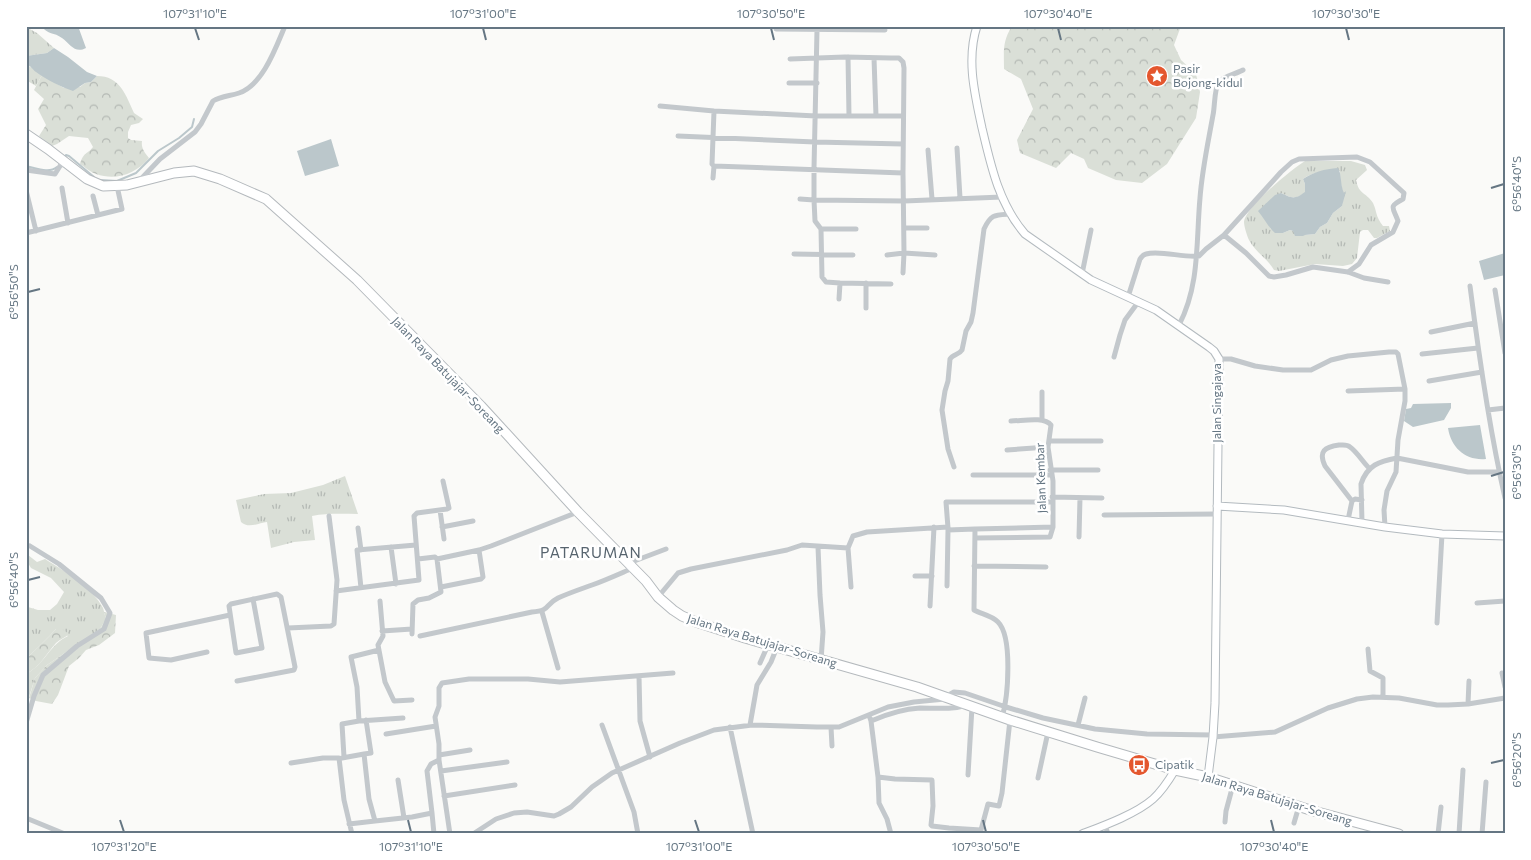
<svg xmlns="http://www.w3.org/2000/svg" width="1531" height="860" font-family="Commissioner,sans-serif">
<defs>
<pattern id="grass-tufts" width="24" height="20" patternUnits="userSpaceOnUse" patternTransform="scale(1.25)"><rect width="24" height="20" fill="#dadfd7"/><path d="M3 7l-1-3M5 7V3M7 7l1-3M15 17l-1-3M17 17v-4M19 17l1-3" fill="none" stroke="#b4b9b4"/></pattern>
<pattern id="forest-crowns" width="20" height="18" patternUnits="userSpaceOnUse" patternTransform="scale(1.25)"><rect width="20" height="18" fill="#dadfd7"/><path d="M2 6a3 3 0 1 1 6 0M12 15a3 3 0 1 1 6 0" fill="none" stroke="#b4b9b4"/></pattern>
</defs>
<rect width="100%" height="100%" fill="#fafaf8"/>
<path fill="url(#grass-tufts)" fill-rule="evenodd" d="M26 27 37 33 54 48 47 53 26 56Z
M26 64 42 75 36 86 26 80Z
M1305 161H1351L1365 165 1367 170 1356 180C1359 195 1366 192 1373 203 1377 211 1375 216 1383 226H1389L1390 231 1377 238H1374L1368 230H1363L1360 232 1357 258 1352 264 1343 266 1315 264 1279 271 1274 270C1267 258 1256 253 1249 240 1247 236 1244 226 1244 222 1246 206 1291 170 1305 161ZM1340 171C1340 184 1344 193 1342 206L1333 213 1327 223 1320 227 1315 234 1305 235 1290 230 1283 233 1271 229 1267 221 1281 193C1292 198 1293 200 1305 193V184L1303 179C1314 171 1326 171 1340 171Z
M345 476 358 514C343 514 327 513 312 516L315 540 294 542 271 548 267 522C259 523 248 529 241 522L236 500 264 494 291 493 323 485Z
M28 555 37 562 45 559C63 570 93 588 103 608 104 611 105 616 106 619L100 629 47 665 35 678 29 697 26 696V674C44 665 50 644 68 636L56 629C47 639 38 647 29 656L26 657V609L28 607 38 610H50L57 604 64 592 51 578 31 568 26 560Z"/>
<path fill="url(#forest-crowns)" d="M1012 26H1181L1174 45 1181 60 1196 74 1200 92 1196 118 1167 164 1142 183 1116 180 1088 168 1084 159 1071 153 1056 168 1020 153 1017 140 1033 109 1021 79 1004 69C1004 51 1002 42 1012 26Z
M42 75 64 88 80 87 85 83 91 82 97 76C120 76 126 95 134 113L143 119 139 123 131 125 128 132V138L131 140 142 141C141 148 144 152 149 158 136 174 116 181 96 174 90 172 85 167 80 164 84 151 87 155 93 147L88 138 69 136 57 144 52 146 39 136 46 125 38 109 44 99 34 90Z
M104 612 116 615 115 633 99 645 86 650 79 658 69 666 58 695 52 704 36 701 29 698 35 678 47 665 100 629 106 619Z
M56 629H62L69 634C65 638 60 639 56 643 46 654 40 667 26 674V657L29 656C38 647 47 639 56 629Z"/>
<path fill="#bbc7cb" d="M41 26H78L86 48C75 54 70 44 62 38 54 32 48 35 41 26Z
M54 48 68 57 87 72 97 76 91 82 85 83 73 91C61 87 47 80 36 72 32 69 31 66 26 64V56L47 53Z
M331 139 339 166 305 176 297 151Z
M1338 168C1342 174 1340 185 1344 193L1346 191 1342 206 1333 213 1327 223 1320 227 1315 234 1305 235 1303 236H1295L1293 231 1290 230 1283 233H1275C1268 227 1264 218 1258 211L1275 195 1281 193C1292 198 1294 200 1305 192V184L1303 179C1314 172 1324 169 1338 168Z
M1505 253V275L1484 280 1479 261Z
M1451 403V408L1444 420 1413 427 1404 421 1406 409 1411 408 1413 404Z
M1480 425 1486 459C1466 461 1451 448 1448 428Z"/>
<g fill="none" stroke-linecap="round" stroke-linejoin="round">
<path stroke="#bbc7cb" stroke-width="2" d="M65 157 66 155 69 156 94 177
M26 166C36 168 49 174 57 167
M100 180 117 181 136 173 158 151 179 138 192 127 194 119"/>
<g stroke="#b3babf" stroke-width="9">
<path id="secondary" d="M977 26C966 60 975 95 982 128 991 166 999 204 1025 234L1091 280 1156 310 1209 347 1214 351 1219 359 1215 703 1213 737 1208 777
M1217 506 1284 510 1385 527 1442 534 1505 536
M1082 834C1103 826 1136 814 1153 799 1162 791 1169 780 1175 770"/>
</g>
<g stroke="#b4b9bd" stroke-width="11">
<path id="highway" d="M26 134 48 149 87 179 103 186 127 185 174 173 194 171 220 179 266 199 357 280 481 406 578 512 646 581 658 597 673 610 682 616 696 622 745 638 917 687 1010 720 1097 747 1175 770 1208 777 1310 810 1399 834"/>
</g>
<path stroke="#c3c8cc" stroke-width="5" d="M776 29 885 30
M817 30 814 168V200L904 201 1002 197
M848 57 849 116
M874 58 876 116
M790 59 845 57 891 58H899L903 62 904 68 903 173 904 253 903 273
M789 83H817
M660 106 714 111 816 116H903
M714 111 712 164 714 166 903 173
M678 136 815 142 903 144
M957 148 960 198
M928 150 932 199
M26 170 55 174 60 166 65 162
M713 178 714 166
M140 180 160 159 195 132 201 124 213 101C221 96 230 96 239 93 263 85 276 47 285 26
M62 188 68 223
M26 190 36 231
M93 196 98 215
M800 199 814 200 815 221 821 229 822 277 826 282 840 283 891 284
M904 228H927
M821 229H856
M26 233 122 209 117 186
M1224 235 1246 253 1269 276 1274 277 1286 275 1313 267 1348 272 1364 278 1388 282
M794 254 853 255
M887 255 904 253 935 255
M1082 274 1091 230
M866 283V308
M1470 286C1479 357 1489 428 1505 498
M1495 290 1505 353
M1128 297 1140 259C1142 257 1142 255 1146 254 1160 250 1184 258 1199 256L1206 249 1224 235 1281 172 1292 162 1299 159 1357 157 1370 162 1404 193 1403 199C1388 207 1393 207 1398 221L1393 232 1371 245 1359 264 1348 272
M839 299 840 283
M1179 325C1200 285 1196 241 1200 198 1202 170 1208 143 1213 115 1215 106 1214 89 1219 82 1224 76 1236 74 1243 70
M1431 332 1475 323
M1422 354 1478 348
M1114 357 1120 335 1125 320 1139 301
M1219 359H1231L1255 366 1283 370H1311L1331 360 1348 356 1389 352H1396L1398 354 1405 389V401L1398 440 1396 472 1387 491 1384 510 1385 527
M1429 381 1482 372
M1348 391 1405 389
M1042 392V420
M1488 410 1505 408
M1050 441H1101
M1007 450 1048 447
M954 467 948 449 942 410 945 391 948 381 950 359C953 354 959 355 962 350L966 331 971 322 973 313 984 229C991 214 995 215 1010 214
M1050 470H1098
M973 475H1051
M1052 497 1102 498
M1352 501 1325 466C1318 451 1325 447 1339 445 1343 445 1347 444 1350 447 1357 452 1363 462 1369 468
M440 510 444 539
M1104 515 1217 514
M1348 520 1352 501 1355 499 1362 500
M1362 522 1361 484C1367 465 1380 461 1397 458L1468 472H1499
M442 527 473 521
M358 528 361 550
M948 528 946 502H1052
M1079 537 1080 498
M975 538 1050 537 1053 527
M391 547 396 584
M818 547 820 595 823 632 821 660
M418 559 435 557 437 559
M629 563 666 549
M974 566 1046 567
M915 576H932
M947 586 948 530 975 529
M441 587 481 579 483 577 479 550
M851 587 848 548 853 536 867 532 948 527
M361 588 357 550 416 545
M336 591 419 580 414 516 417 513 447 509 449 508 443 481
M658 597 678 573 691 569 787 550 802 545 848 548
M380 601 383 636 378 645 385 682 394 701 412 700
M1477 603 1505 601
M930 606 934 527
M542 612 558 668
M1437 623 1442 534
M288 628 331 626 334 624 337 580 329 516
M382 631 412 629
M412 634 413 604 418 600 429 598 441 592 437 559 479 550 491 546 578 512
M420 636 532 612C551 611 544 605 558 598 569 593 581 589 592 585 606 580 619 574 633 568
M1368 649 1370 671 1383 678V697
M207 652 171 660 149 658 146 633 230 615
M760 663 768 645
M1502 673 1505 687
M639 676 640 721 650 757
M237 681 294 670 295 667 281 597 277 594 231 604 229 606 236 653 262 648 253 599
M945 697 954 692 965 693 1006 707 1043 718 1095 729 1147 734 1213 735
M1468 704 1469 681
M1002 717C1008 698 1013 637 998 622 991 615 981 614 974 610L975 529 1053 527V481L1048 447 1051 425C1044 416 1022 421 1011 421
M870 718 871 721C887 714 903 709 920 708 936 708 951 710 967 705
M366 720 371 753 364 754 369 799 375 821 412 817 432 813 427 771 431 764 439 760V744L435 717 439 706V688L442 683 469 679H528L560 682 673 673
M359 721 357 687 351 657 379 650
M871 721 878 777 895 779 932 780 933 806 931 825 932 826 949 828 981 830 988 804 999 806 1002 793 1010 720
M26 723 34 696 43 675 77 646 104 629 110 613 101 598 59 564 30 546
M602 725 634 812 638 834
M750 725 757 685 771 662 777 647
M1078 725 1085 698
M730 727 753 834
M831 727 832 746
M386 734 436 726
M1213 737 1275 732 1328 708 1357 699 1373 697 1399 698 1437 705H1448L1468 704 1505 698
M439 755 470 750
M344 757 342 724 359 721 403 718
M342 758 364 754
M439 760 450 834
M291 763 323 758H339L344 800 352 834
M441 771 507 762
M968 775 972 707
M878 776 879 803 887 819 891 834
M1038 778 1048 732
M398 780 404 818
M444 796 515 785
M432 813 434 834
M26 818 65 834
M1225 822 1226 811 1233 785
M1294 823 1299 806
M349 824 375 821
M1105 825 1108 834
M125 834H143
M473 834 496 819 514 813 527 812 554 816 559 814 571 807 592 787 612 773 680 743 714 730 752 725 817 727H839L888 707 914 702 945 699
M1438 834 1441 807
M1459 834 1463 770
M1482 834 1486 782"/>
<use href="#secondary" stroke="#fff" stroke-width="7"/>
<use href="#highway" stroke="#fff" stroke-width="9"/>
</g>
<path fill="none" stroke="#657683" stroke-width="2" d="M195 28 199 40M483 28 486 40M771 28 774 40M1058 28 1061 40M1346 28 1349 40M1491 188 1504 184M28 292 40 289M1491 476 1504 472M28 580 40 577M1491 763 1504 760M120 820 124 832M408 820 411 832M695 820 699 832M983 820 986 832M1271 820 1274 832"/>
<defs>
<g id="sight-disc" transform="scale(1.125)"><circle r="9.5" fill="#e4572e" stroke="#fff"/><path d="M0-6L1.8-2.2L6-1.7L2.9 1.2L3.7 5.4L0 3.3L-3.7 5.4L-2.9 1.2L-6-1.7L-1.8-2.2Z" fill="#fff"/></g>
<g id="bus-disc" transform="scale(1.125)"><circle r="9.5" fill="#e4572e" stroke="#fff"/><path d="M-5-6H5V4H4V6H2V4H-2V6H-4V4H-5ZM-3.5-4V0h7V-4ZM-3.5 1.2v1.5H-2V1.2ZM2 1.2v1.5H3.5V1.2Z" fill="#fff"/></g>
</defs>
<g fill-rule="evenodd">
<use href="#sight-disc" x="1157" y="76"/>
<use href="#bus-disc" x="1139" y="765"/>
</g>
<g text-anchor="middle" stroke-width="5" stroke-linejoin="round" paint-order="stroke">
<g font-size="12" fill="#657683" stroke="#fff" text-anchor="start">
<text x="1173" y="73">Pasir<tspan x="1173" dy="14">Bojong-kidul</tspan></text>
<text x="1155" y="769">Cipatik</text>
</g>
<g font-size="12" fill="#657683" stroke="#fff">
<text transform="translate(448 375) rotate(46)" y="4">Jalan Raya Batujajar-Soreang</text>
<text transform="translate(1217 403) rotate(-90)" y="4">Jalan Singajaya</text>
<text transform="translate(1041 478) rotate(-92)" y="4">Jalan Kembar</text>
<text transform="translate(762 641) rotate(17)" y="4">Jalan Raya Batujajar-Soreang</text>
<text transform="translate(1277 799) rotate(17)" y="4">Jalan Raya Batujajar-Soreang</text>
</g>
<g font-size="15" letter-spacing="1" fill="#57646e" stroke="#fff">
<text x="591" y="558">PATARUMAN</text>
</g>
</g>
<rect width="1531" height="860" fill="none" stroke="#ffffff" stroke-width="55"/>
<rect x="28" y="28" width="1476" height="804" fill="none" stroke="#657683" stroke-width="2"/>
<g font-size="12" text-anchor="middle" fill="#657683">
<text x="195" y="18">107°31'10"E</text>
<text x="483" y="18">107°31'00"E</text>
<text x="771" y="18">107°30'50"E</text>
<text x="1058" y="18">107°30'40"E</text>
<text x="1346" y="18">107°30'30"E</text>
<text transform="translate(1517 184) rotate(-90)" y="4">6°56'40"S</text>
<text transform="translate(14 292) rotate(-90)" y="4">6°56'50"S</text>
<text transform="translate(1517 472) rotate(-90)" y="4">6°56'30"S</text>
<text transform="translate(14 580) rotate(-90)" y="4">6°56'40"S</text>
<text transform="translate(1517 760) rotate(-90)" y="4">6°56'20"S</text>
<text x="124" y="851">107°31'20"E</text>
<text x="411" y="851">107°31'10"E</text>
<text x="699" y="851">107°31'00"E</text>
<text x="986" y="851">107°30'50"E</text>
<text x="1274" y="851">107°30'40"E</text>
</g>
</svg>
